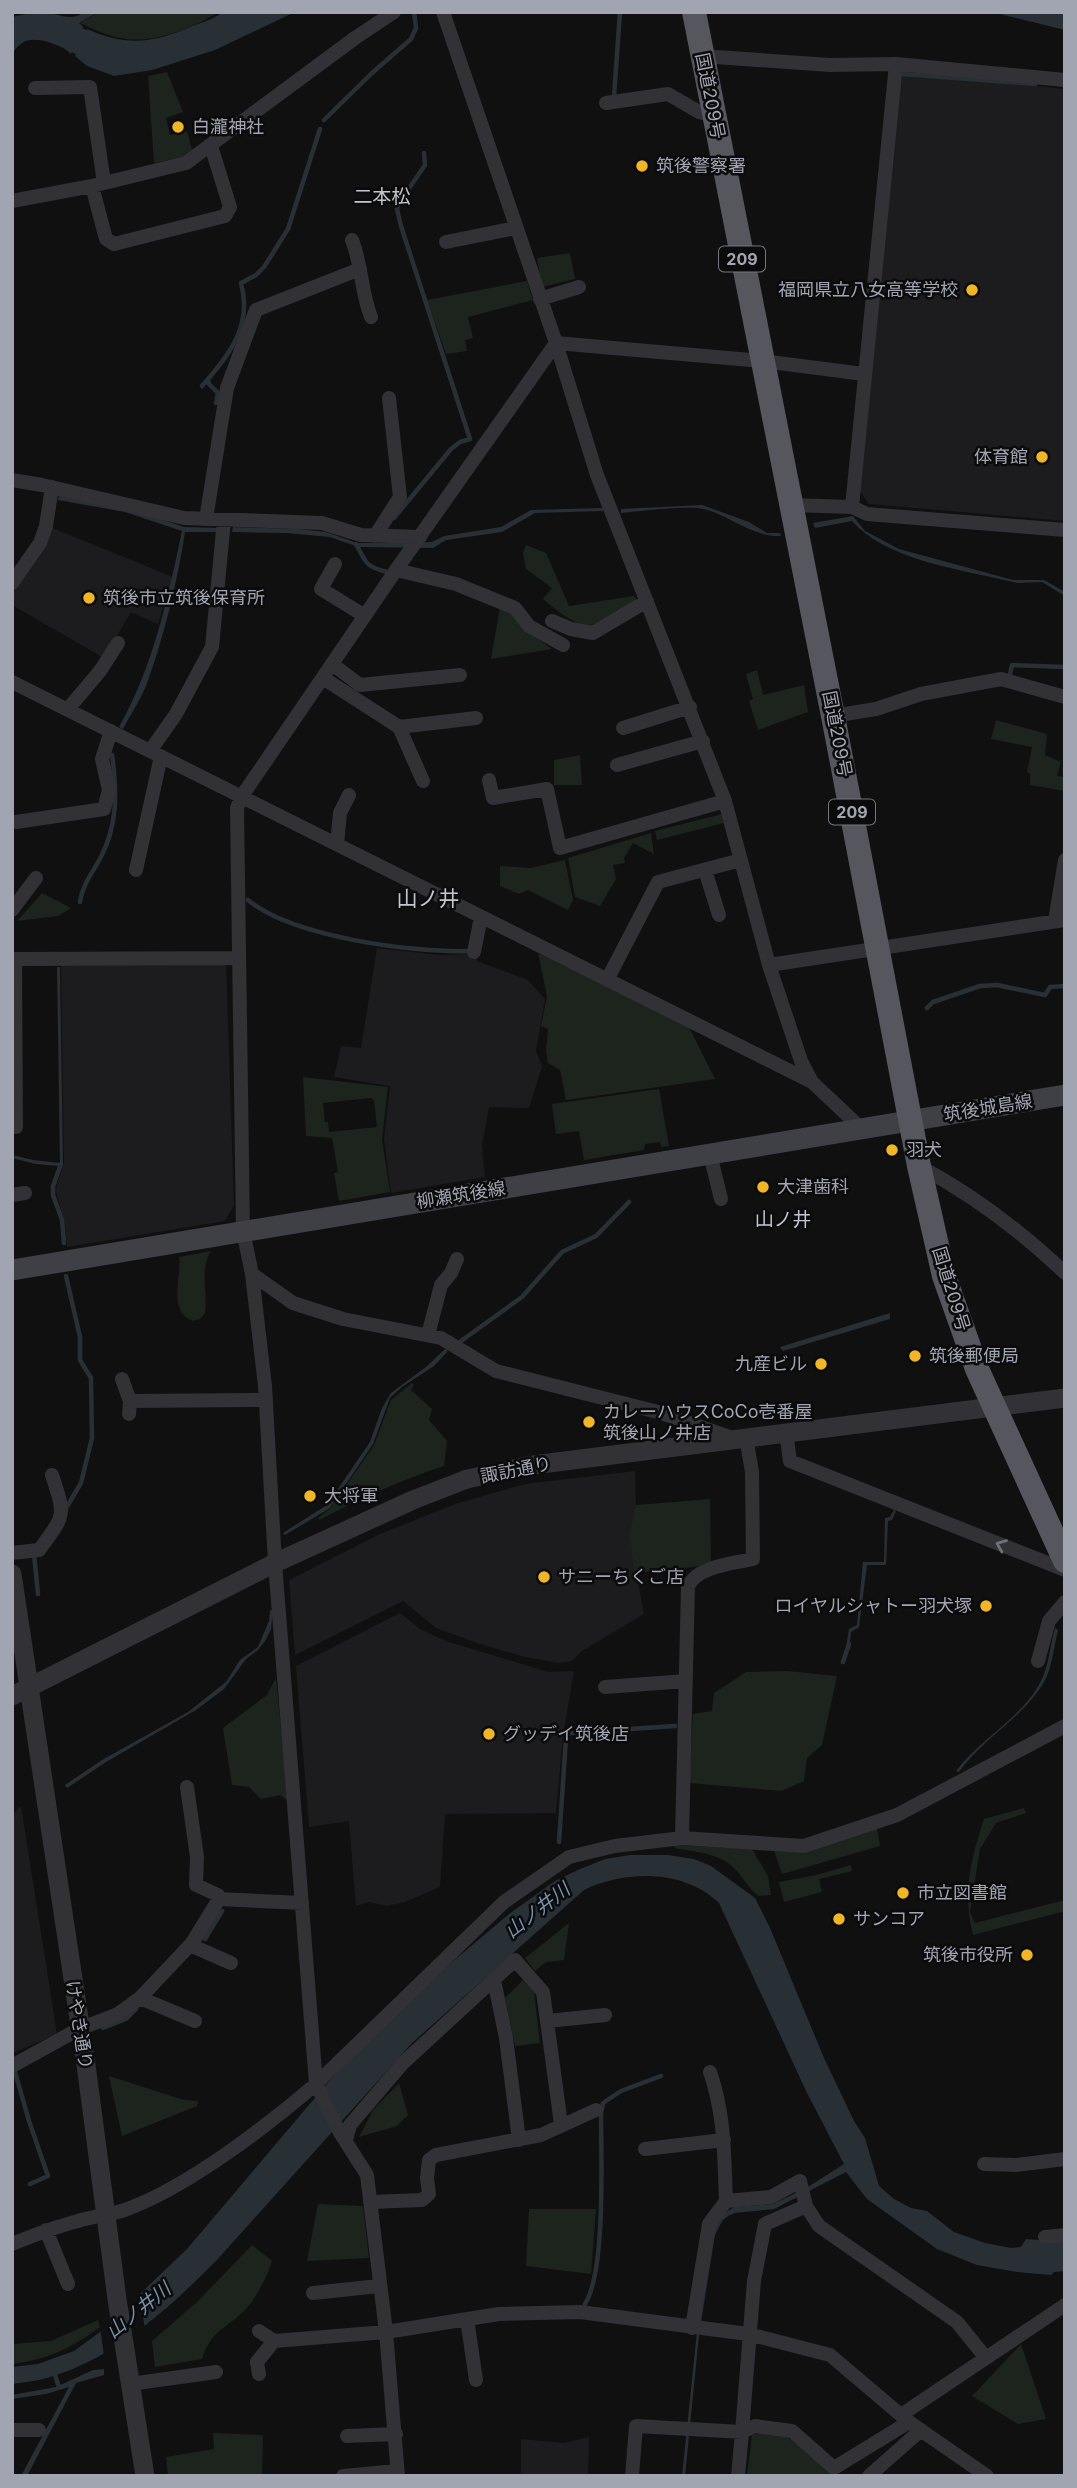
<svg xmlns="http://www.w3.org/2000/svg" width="1077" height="2488" font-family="Inter,'Noto Sans JP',sans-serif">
<rect width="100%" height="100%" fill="#101011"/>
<path fill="#1c1c1e" d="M901 72 1065 89V521L869 504 860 491Z
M50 527 173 577 158 624 131 612 104 658 12 605V592L38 558Z
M377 948 439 955 477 954V961L528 980 545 999 536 1051 542 1067 529 1108 489 1107 482 1145 485 1177 391 1193 384 1139 390 1086 334 1077 341 1046 361 1048Z
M226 961 234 1205 225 1221 67 1247 65 1223 56 1192 57 1183 64 1164 61 965Z
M635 1471 636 1509 629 1535 644 1614 582 1651 572 1661 560 1663 525 1657 480 1644 436 1628 403 1601 295 1655 289 1580 380 1534 455 1504 525 1484Z
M400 1613 420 1629 446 1641 548 1672 574 1671 563 1735 556 1813 445 1814 440 1887 405 1902 387 1906 369 1902 356 1906 349 1821 309 1827 296 1666Z
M21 1806 57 2034 13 2053 14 2061 12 2062V1815Z
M589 2437 588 2476H521V2439L564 2443Z"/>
<path fill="#1c241d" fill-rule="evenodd" d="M99 12H219C195 27 156 43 126 39 110 37 95 30 80 23Z
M167 72 183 112 166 118 170 135 187 131 192 150 182 157 154 163 148 76Z
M570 253 575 279 542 287 537 258Z
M527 281 533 300 468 317 473 338 465 340 467 351 446 354 427 300Z
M526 545 546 553 569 606 634 596 638 604C593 630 585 635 543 599L552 588 526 569 523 553Z
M500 607 515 615 525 630 552 649 491 659Z
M757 670 763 695 804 685 808 712 758 730 749 701 753 699 746 674Z
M996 720 1047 734 1045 755 1061 762 1057 776 1065 777V791L1030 785V774L1027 772 1032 747 991 739Z
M580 755 582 785H554V760Z
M726 813 728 822 657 840 655 831Z
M651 833 654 854 633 843 624 858 625 863 613 865 616 879 600 906 575 897 568 858Z
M565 860 573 900 568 910 528 890 519 894 500 886V866L531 868Z
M42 893 71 908 58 916 17 921Z
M538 953 688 1025 715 1079 566 1100 560 1070 548 1063 546 1051 548 1029 541 1026 547 996Z
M303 1077 388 1087 382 1139 390 1192 339 1201 334 1173 338 1172 332 1138 306 1136ZM371 1098 374 1100 377 1127 329 1132 328 1122H325L323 1103Z
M659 1089 669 1146 661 1147 660 1142 645 1144 644 1150 584 1160 579 1131 556 1134 552 1104Z
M211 1251C199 1270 208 1292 205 1313L200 1319 193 1321C167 1311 182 1278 179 1257Z
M412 1383 414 1385 411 1390 432 1409 429 1420 447 1441 444 1466C400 1480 360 1499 319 1520L318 1518 330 1509 374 1445 391 1400Z
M710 1499 711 1565 635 1573 629 1535 636 1505Z
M787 1671 837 1676 822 1745 807 1758 804 1781 781 1791 689 1783 693 1714 712 1711 714 1693 746 1672Z
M276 1678 288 1801 280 1795 261 1799 249 1787 232 1785 223 1728 267 1695Z
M1024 1808 1026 1813 996 1823 980 1849 970 1912 975 1923 1065 1900V1911L973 1935C962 1893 971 1858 984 1819Z
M877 1828 880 1846 782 1874 774 1851 808 1852Z
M674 1845 752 1849 768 1876 771 1895 759 1896C748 1889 743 1876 733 1867 719 1853 694 1852 675 1848Z
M851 1865 852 1871 819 1879 822 1892 784 1902 779 1882 816 1875Z
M569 1923 564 1960 546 1962 535 1971 525 1958Z
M523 1980 534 1992 540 2043 515 2046 505 1998Z
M109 2076 184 2100 198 2101 197 2106 122 2136Z
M399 2083 408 2115 397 2126 359 2137 373 2110Z
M318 2204 363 2206 369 2258 307 2261Z
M529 2209H596L591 2274 526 2266Z
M252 2245 272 2261C267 2277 257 2297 245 2310 225 2330 212 2329 202 2359L155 2367 152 2341 197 2302Z
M98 2320 100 2327C70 2349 49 2359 12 2364V2344L51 2341Z
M1021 2344 1046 2419 1018 2424 972 2396Z
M762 2432 787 2437 831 2470 830 2476H747L752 2435Z
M213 2433 263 2435 262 2476H168L166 2457 214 2449Z"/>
<path fill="#283036" d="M85 12H98L79 23 83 27 71 54C50 36 30 28 12 54V17C24 14 34 13 46 13 63 14 68 22 85 12Z
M223 12H295L215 50 152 70 114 76 87 66 75 56 87 29C127 47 153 43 193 26 203 22 214 19 223 12Z
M992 12H1065V30Z
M59 496 149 515 184 527 219 528V532H185C177 584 164 636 146 686 140 701 130 715 123 729L119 727C153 667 168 598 182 531L125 512 58 500Z
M702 505 749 522 767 533H780L781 536C754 538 729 515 704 509 686 505 641 511 621 513V509Z
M603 508V511L535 513 502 532 446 540 433 548 359 547 330 537 287 533 232 532 233 527 298 529 326 532 357 543H401L432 542 444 536 501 527 531 510Z
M853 516 865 531 899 549 1013 580H1044L1065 592V596L1042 582 1018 583 1004 580C957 569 885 559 852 521L815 528 813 523Z
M57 967H60L63 1163V1166H59L36 1164 12 1158V1155L33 1160 60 1163Z
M890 1313V1319L783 1351 780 1347Z
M445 1349 448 1351 434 1366 402 1387 390 1398 373 1444 330 1508 285 1535 283 1533 286 1531 327 1505 370 1442 382 1408 391 1393 426 1367Z
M894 1510 896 1511 892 1520 888 1521 886 1565H867L859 1627 851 1632 849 1649 846 1648 849 1629 857 1625 863 1562H884L885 1518 890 1517Z
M270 1610 273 1611 271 1629 265 1641 258 1650 246 1659 224 1689 196 1710 106 1762 67 1788 65 1785 102 1760 188 1712 226 1682 240 1660 258 1647 269 1621Z
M1055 1628 1058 1630C1054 1646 1052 1668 1044 1682 1023 1718 983 1738 959 1772L956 1771C980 1739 1023 1717 1041 1681 1049 1666 1050 1645 1055 1628Z
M630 1855H668L694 1859 711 1866 755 1898 770 1928 824 2058 854 2121 865 2138 879 2186 894 2199 911 2208 927 2211 954 2232 985 2243 1011 2248 1021 2247 1026 2239 1065 2242V2271L1054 2272 1051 2275 1017 2272 977 2265 937 2249 867 2199 846 2172 774 2209 735 2213 728 2216 722 2221 715 2235 699 2335 685 2476H682L698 2322 715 2225 722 2215 734 2207 773 2204 808 2187 844 2164 807 2093 719 1903C684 1869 625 1870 584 1890L412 2043 215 2262C168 2309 115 2358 50 2377 38 2381 25 2382 12 2384V2367L38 2364 74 2351 100 2332 187 2249 325 2086 365 2042 451 1963 509 1914 555 1881 578 1870 605 1859Z
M104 2369V2375L76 2383 27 2476H21L69 2387 46 2394 12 2399V2395L56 2387 93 2370Z"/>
<path fill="#101011" d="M139 2289 145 2330 104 2356 100 2327Z"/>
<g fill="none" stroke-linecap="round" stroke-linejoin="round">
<path stroke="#283036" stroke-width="4.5" d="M903 74 1035 84
M614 97 620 12
M324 120 372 73 411 39 416 28 414 12
M208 379 209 384 218 393 216 403
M202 386C229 355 253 326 241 283L256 275 264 267 288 229 320 129
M394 518 451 449 460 442 470 439 401 226 397 209 399 203 425 165 424 153
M356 544C366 563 366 567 387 572
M1010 674 1012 665 1065 667
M248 900C292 937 413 953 470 951
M80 902C82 885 93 872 101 857 118 824 117 790 112 755
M927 1008 933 1002 980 986 997 985 1045 995 1050 987 1065 986
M61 1164 53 1186V1195L62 1220 64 1243
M461 1341 522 1297 562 1252 596 1236 629 1202
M65 1510 81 1483 92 1438 91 1378 80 1360V1337L66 1276
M34 1554 38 1594
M843 1662 849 1644
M559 1842 566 1738 570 1733 675 1726
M205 1939 222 1911
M103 2028 126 2019 136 2009
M15 2072 29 2121 48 2176 30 2184
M585 2304C606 2271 601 2156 601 2113L603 2103 621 2091 661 2076
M54 2372 59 2387"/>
<path stroke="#283036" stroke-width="26" d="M12 33C46 12 81 49 115 55"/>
<path stroke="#313136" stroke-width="14" d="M443 12 556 343 597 475 725 801 769 965 801 1061 812 1082
M702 56 830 65 896 64 1065 80
M35 88 90 87 104 183
M606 103 668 94 699 112 714 116
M92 186 106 239 114 244 225 216 230 207 211 146
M12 201 92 186 186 163 355 38 394 12
M352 240C362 265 361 292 371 317
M446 242 516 228
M540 299 579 287
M556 343 762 361 864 374
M12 480 42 485 184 518 322 523 361 535 420 537
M791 505 852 507 867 514 1065 530
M852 507 896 64
M206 519 227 388 256 310 360 269
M375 536 400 497 389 398
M335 564 321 589 365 616
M396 570 456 584 515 608 529 626 563 645
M12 583 40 543 46 526 52 487
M552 621 571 629 593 633 647 601
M332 664 360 685 460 675
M323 678 399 727 476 718
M12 682 812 1082 862 1129
M68 709 100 671 118 643
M833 716 876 709 921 694 1001 679 1065 697
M399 727 423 781
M623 728 690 707
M150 751 176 714 212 647 224 520
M617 765 703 741
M489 780 493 798 547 789 560 848 725 801
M16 822 104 809 109 790 102 759 111 731
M337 844 340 813 349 795
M136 870 161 756
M705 870 719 915
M12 910 36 878
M1055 921 1065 860
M474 952 481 917
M769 965 1065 920
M607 980 658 882 741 860
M16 1127 15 959 239 958
M710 1154 721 1199
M919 1166C971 1194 1022 1232 1065 1273
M12 1195 25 1193
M252 1274 293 1303 343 1319 441 1338 496 1371 658 1412 733 1438
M428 1335 441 1285 451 1273 457 1259
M122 1379 130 1401 129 1414
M130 1401 266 1400
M786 1432 790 1461 1065 1570
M12 1553 39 1550C65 1515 66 1517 52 1475
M1038 1661 1049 1621 1065 1602
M605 1687 686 1681
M187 1787 197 1857 196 1885 218 1895 219 1899
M682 1838 688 1586C698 1566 732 1564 753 1559L752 1472 746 1437
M190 1945 231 1963
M494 1980 506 2038 519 2140
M140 1998 195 2021
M548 2021 605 2015
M12 2066 79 2029 118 2014 140 1998 192 1943 219 1899 302 1903
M710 2072C725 2115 724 2156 726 2201L771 2197 800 2181 806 2206
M346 2140 350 2125 403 2063 515 1960 543 1992 561 2124
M645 2149 724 2140
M984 2164 1016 2165 1065 2159
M370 2202 422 2200 429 2194 427 2178 429 2160 436 2155 541 2135 596 2110
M46 2230 68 2284
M1045 2237 1065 2235
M12 2244C34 2235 55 2227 78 2221 95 2216 113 2215 130 2208 190 2185 267 2126 316 2084L504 1902 569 1857 615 1846 682 1838 804 1846 897 1815 1065 1726
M313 2293 379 2286
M467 2319 476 2380
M692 2328 709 2224 726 2201
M259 2331 274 2341
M259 2374 257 2362 274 2341 386 2332 499 2314 580 2312 748 2334 830 2355 909 2422 987 2476
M130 2384 216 2372
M901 2415 1065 2305
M12 2430H39
M347 2436 396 2434
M343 2476 397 2471
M398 2476 386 2332 367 2175 339 2131 316 2084 275 1563 265 1386 252 1274 243 1231 237 808 242 796 396 570 556 343
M632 2476 636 2426 742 2432 754 2281 765 2224 806 2206 819 2226 957 2322 986 2358
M738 2476 742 2432 755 2426 792 2431 834 2468 909 2422
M869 2476 921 2430"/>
<path stroke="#313136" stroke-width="19" d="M12 1574 86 2065 117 2299 145 2476
M12 1696 275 1563 413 1500 467 1479 533 1465 1065 1398"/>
<path stroke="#3f4046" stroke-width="21" d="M12 1270 1065 1095"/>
<path stroke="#55565e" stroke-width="24" d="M694 12 833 716 919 1166 944 1276 977 1369 1065 1561"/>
</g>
<defs><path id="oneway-chevron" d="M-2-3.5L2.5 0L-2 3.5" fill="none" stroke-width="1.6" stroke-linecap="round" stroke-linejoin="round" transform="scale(1.75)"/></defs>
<use stroke="#6f717a" href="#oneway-chevron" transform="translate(1001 1545) rotate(-158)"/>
<g fill="#f1b628" stroke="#0b0b0c" stroke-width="2.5">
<circle cx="178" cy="127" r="7"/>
<circle cx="642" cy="166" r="7"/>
<circle cx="972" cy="290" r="7"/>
<circle cx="1042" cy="457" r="7"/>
<circle cx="89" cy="598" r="7"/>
<circle cx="892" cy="1150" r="7"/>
<circle cx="763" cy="1187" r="7"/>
<circle cx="915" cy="1356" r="7"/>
<circle cx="821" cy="1364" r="7"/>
<circle cx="589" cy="1422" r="7"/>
<circle cx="310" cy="1496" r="7"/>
<circle cx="544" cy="1577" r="7"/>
<circle cx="986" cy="1606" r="7"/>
<circle cx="489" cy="1734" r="7"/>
<circle cx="903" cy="1893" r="7"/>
<circle cx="839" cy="1919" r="7"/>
<circle cx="1027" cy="1955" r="7"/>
</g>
<g text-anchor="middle" stroke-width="5" stroke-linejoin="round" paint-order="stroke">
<g fill="#0b0b0c" stroke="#747780" stroke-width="2">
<rect x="719" y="246.5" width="46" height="25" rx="5"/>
<rect x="829" y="799.5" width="46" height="25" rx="5"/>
</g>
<g font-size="16" font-weight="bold" fill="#a1a5b2">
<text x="742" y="265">209</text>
<text x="852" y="818">209</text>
</g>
<g font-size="18" fill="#a1a5b2" stroke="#0b0b0c">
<text transform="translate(710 96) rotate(79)" y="6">国道209号</text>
<text transform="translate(837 734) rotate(79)" y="6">国道209号</text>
<text transform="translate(988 1108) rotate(-9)" y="6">筑後城島線</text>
<text transform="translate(461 1195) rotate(-9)" y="6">柳瀬筑後線</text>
<text transform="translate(951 1289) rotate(73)" y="6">国道209号</text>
<text transform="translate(516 1470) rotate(-11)" y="6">諏訪通り</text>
<text transform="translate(79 2025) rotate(81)" y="6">けやき通り</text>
</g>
<g font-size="18" fill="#a1a5b2" stroke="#0b0b0c" text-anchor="start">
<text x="192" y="133">白瀧神社</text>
<text x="656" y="172">筑後警察署</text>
<text x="958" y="296" text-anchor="end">福岡県立八女高等学校</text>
<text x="1028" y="463" text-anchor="end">体育館</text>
<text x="103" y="604">筑後市立筑後保育所</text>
<text x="906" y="1156">羽犬</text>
<text x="777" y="1193">大津歯科</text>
<text x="929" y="1362">筑後郵便局</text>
<text x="807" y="1370" text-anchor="end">九産ビル</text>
<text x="603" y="1418">カレーハウスCoCo壱番屋<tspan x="603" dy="21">筑後山ノ井店</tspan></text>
<text x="324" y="1502">大将軍</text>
<text x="558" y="1583">サニーちくご店</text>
<text x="972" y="1612" text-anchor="end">ロイヤルシャトー羽犬塚</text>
<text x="503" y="1740">グッデイ筑後店</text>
<text x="917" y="1899">市立図書館</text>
<text x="853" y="1925">サンコア</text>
<text x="1013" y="1961" text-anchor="end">筑後市役所</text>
</g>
<g font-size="19" fill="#c2c4ce" stroke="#0b0b0c">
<text x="382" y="203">二本松</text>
<text x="783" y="1226">山ノ井</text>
</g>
<g font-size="19" font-style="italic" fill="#7792ae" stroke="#0b0b0c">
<text transform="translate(537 1910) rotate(-38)" y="7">山ノ井川</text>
<text transform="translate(138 2310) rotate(-39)" y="7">山ノ井川</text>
</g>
<g font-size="21" fill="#c2c4ce" stroke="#0b0b0c">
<text x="428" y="906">山ノ井</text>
</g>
</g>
<rect width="1077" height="2488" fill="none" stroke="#a1a5b2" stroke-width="28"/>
</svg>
